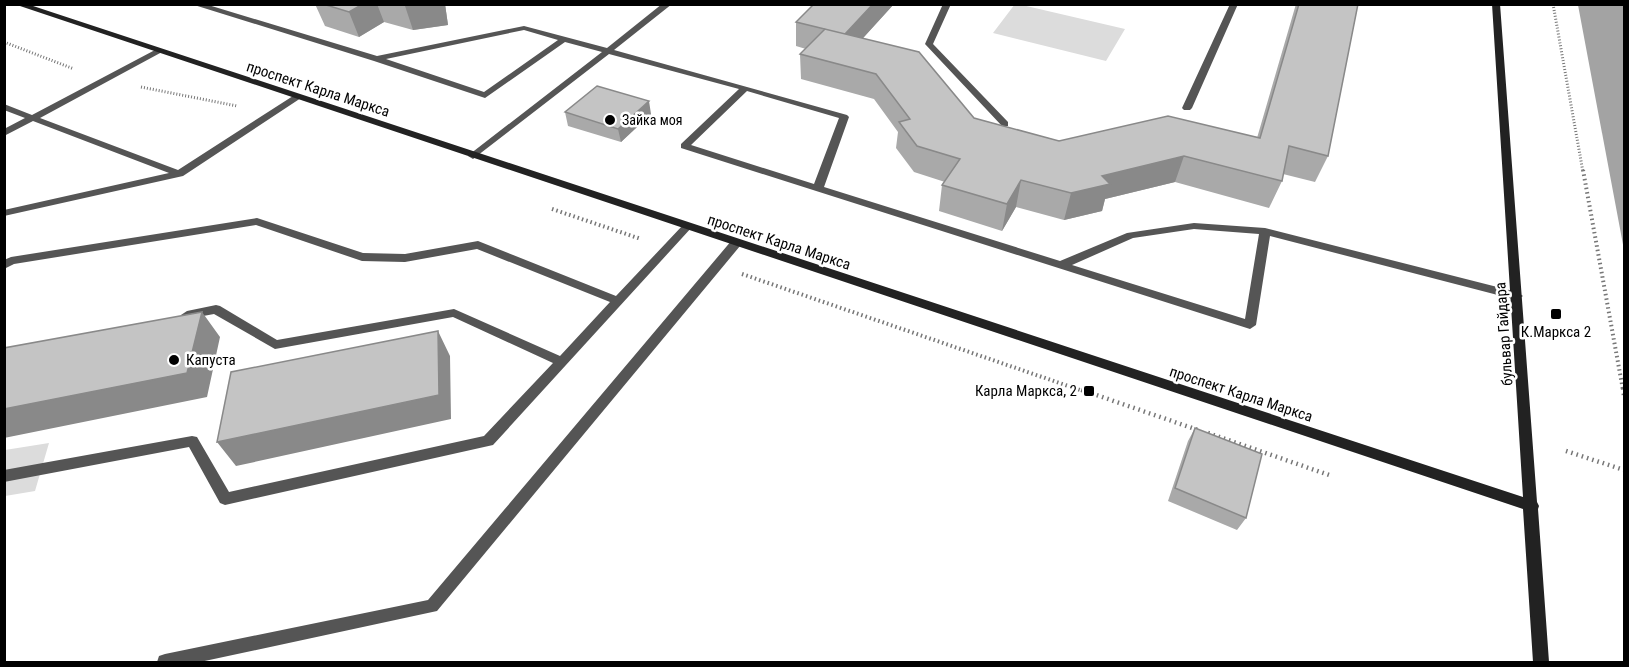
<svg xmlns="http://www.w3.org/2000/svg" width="1629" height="667" font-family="'Roboto Condensed',sans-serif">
<rect width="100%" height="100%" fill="#fff"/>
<path fill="#dcdcdc" d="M1015 4 1022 5 1125 29 1106 61 993 33Z
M49 443 35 491 5 496V450Z"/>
<path fill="#a3a3a3" d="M1578 5H1624V250Z"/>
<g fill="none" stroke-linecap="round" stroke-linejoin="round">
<path stroke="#777" stroke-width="3" stroke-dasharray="1 2" stroke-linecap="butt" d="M1553 4 1583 172
M4 42 74 69
M141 87 237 106"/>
<path stroke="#777" stroke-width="4" stroke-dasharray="1.5 3" stroke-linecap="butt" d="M1583 170 1623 390
M552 209 641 239
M742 274 1080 390"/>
<path stroke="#777" stroke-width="4.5" stroke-dasharray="1.5 4" stroke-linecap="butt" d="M1076 388 1198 430
M1623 388 1624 396
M1208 433 1329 475
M1566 451 1624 470"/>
<path fill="#555" fill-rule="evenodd" d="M191 4H205L377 56 524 26 607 48 662 4H672L614 50 847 115 849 117 824 187 1060 261 1127 233 1194 223 1265 228 1517 292 1523 296 1517 300 1270 236 1256 325 1250 329 681 148V144L739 89 609 54 473 159 468 156 470 154 602 52 565 42 485 98 374 61ZM524 30 558 40 484 92 386 59ZM747 91 839 118 814 184 691 145ZM1194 229 1259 234 1245 319 1072 265 1133 238Z
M943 4H951L933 44 1008 122V126H1002L925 44Z
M1230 4H1238L1192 108 1190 110H1184L1182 108Z
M155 50 162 52 40 118 178 170 293 96 296 95 301 98 183 176 4 216V210L169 173 33 121 4 136V129L25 118 4 110V104L32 115Z
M257 218 363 253 405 254 478 241 616 296 683 225H691L692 227 493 445 225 505 220 503 189 447 4 482V470L192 436 197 437 229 492 484 436 553 363 453 317 275 349 214 314 187 319 181 315 187 311 216 305 220 306 277 340 454 309 560 356 610 302 477 249 405 262 362 261 256 225 14 264 4 269V260L11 257Z
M736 239 741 243 740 246 437 611 200 662H157L159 656 165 654 428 600 732 240Z"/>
<path fill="#222" fill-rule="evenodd" d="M14 4H27L1523 497 1492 4H1500L1537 502 1539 506 1538 509 1549 662H1533L1523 509Z"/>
</g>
<path fill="#a9a9a9" d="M315 4H445L448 25 413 30 384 22 359 37 325 26Z
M894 4 863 38 974 118 1059 141 1257 138 1296 4H1358L1328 156 1315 182 1283 174 1282 181 1269 208 1175 182 1105 199 1102 211 1064 220 1016 207 1002 231 939 211 942 185 945 182 914 172 896 148 898 132 874 99 801 79 800 54 806 49 796 46V22Z
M565 112 651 114 621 142 568 126Z
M1195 428 1246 518 1237 530 1168 501 1188 441Z"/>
<path fill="#898989" d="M363 4H377L384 22 359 37 349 12Z
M412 4H445L448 25 413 30 405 6Z
M873 4H894L844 59 845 34Z
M649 101 651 114 621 142 618 129Z
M1184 156 1175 182 1105 199 1102 211 1064 220 1071 193 1102 176Z
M1021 180 1016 207 1002 231 1007 204Z
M202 312 220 337 207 397 4 438V409Z
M438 331 450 356 451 419 236 466 217 442Z"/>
<path fill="#c4c4c4" stroke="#898989" stroke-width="1.5" d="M323 4H363L349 12Z
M814 4H873L845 34 796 22Z
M1299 4H1358L1328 156 1289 146 1282 181 1184 156 1102 176 1110 184 1071 193 1021 180 1007 204 942 185 960 159 917 146 899 122 910 119 876 74 800 54 825 29 919 52 974 118 1059 141 1168 116 1260 138Z
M597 86 649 101 618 129 565 112Z
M202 312 187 373 4 409V348Z
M438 331 439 395 217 442 231 372Z
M1195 428 1262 454 1246 518 1175 488Z"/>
<g fill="#000" stroke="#fff" stroke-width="2">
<circle cx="610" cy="120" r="6"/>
<rect x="1550" y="308" width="12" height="12" rx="3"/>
<circle cx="174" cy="360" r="6"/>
<rect x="1083" y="385" width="12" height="12" rx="3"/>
</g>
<g text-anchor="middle" stroke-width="5" stroke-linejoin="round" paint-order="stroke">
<g font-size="14" fill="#000" stroke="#fff" text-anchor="start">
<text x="622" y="125">Зайка моя</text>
</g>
<g font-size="15" fill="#000" stroke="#fff">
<text transform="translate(318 89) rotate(18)" y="5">проспект Карла Маркса</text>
<text transform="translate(779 242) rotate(18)" y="5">проспект Карла Маркса</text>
<text transform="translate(1504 334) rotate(-94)" y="5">бульвар Гайдара</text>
<text transform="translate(1241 394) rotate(18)" y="5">проспект Карла Маркса</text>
</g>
<g font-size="15" fill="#000" stroke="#fff">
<text x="1556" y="337">К.Маркса 2</text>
<text x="186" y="365" text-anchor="start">Капуста</text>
<text x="1077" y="396" text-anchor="end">Карла Маркса, 2</text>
</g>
</g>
<rect width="1629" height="667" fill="none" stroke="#000000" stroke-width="12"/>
</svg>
